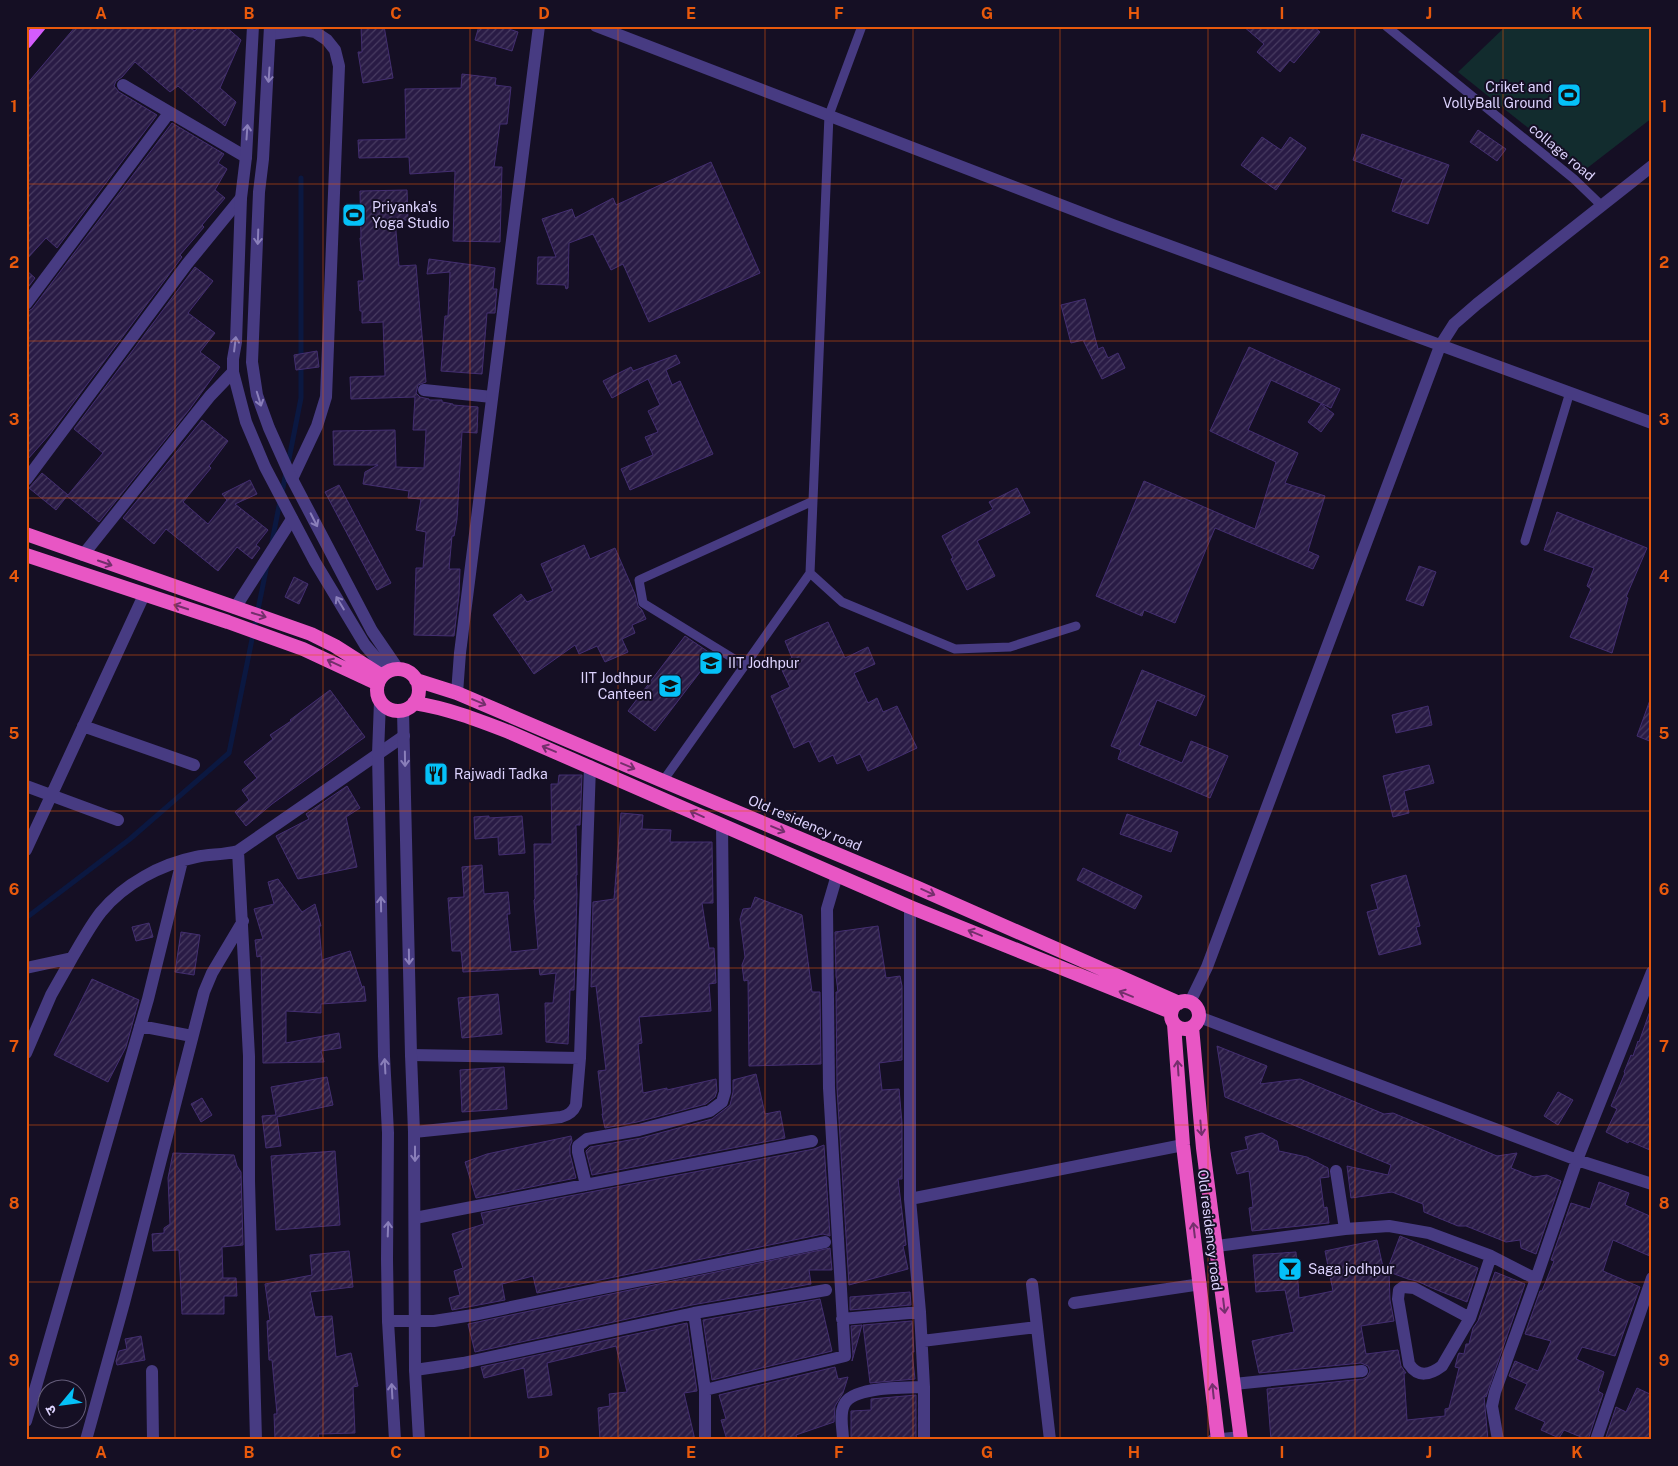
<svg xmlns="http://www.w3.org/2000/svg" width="1678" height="1466" font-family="'Public Sans','Noto Sans Devanagari',sans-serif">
<defs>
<pattern id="building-hatch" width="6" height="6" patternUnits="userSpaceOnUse" patternTransform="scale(1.25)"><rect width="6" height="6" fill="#291b45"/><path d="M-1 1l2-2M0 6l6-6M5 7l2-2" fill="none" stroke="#483b61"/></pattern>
</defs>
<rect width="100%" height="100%" fill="#150f24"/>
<path fill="#122c2e" d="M1506 26H1652V118L1586 169 1576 166 1458 72Z"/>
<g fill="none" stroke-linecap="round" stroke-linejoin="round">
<path stroke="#0b1841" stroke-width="5" d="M288 464 301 398V178
M282 493 286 472
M272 542 280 501
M26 918 130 839 229 753 267 565"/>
</g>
<path fill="url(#building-hatch)" stroke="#432e70" d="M76 26H186L195 31 199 26H225L241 40 220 88 236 102 225 126 178 86 170 92 135 62 122 77 116 81 114 86 119 92 157 115 57 248 46 238 26 260V85Z
M361 26H384L393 78 363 83 358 52H362Z
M479 26H500L518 32 512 51 475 40Z
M1243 26H1313L1320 32 1294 63 1290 60 1280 72 1257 52 1264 44Z
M462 74 496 78 495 85 511 87 507 124H500L494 167H502L500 242 453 241 455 171 410 174 409 157 359 158 358 140 406 139 405 89 461 88Z
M172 123 224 154 218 163 227 169 215 190 225 198 202 225 204 227 180 255 182 257 50 434 27 460 29 462 26 466V312L32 309Z
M1478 130 1506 149 1497 161 1470 142Z
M1362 134 1449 165 1428 224 1392 211 1403 179 1353 160Z
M1262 137 1281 150 1290 137 1306 148 1276 190 1241 165Z
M711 162 760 273 649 322 623 264 611 270 593 234 569 243 568 288 566 289 565 285 537 284 538 257H556L542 219 572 209 575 218 613 198 616 205Z
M407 190 408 220H395L399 266 416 265 426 382 418 385 416 393 420 397 429 399V400H442V402L453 404V405L478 407 477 433 462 432 457 519 454 536H452L449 569H460L459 595 454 636 414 635 416 568H423L426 532 416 530 421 499 408 498 409 491 363 484 365 472 378 465H334L333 431 395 430 396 467 424 468 426 430H413L415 397 351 399 350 377 385 376 383 322 362 323V311H360L358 281H364L360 238H361L360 191Z
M429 259 495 268 493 289H497L496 299 495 313H487L482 374 441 371 445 316H448L450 272 427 274Z
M195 267 213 281 188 313 215 333 200 352 220 367 189 410 99 522 67 496 56 510 29 488 42 473 68 495 103 453 74 429Z
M26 270 35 278 26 290Z
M1085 299 1098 349 1103 347 1108 358 1118 353 1125 368 1102 379 1083 340 1071 343 1061 305Z
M1249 347 1340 389 1331 408 1271 380 1248 430 1298 453 1285 483 1325 496 1308 551 1319 556 1313 569 1215 528 1175 623 1144 610 1142 616 1096 596 1144 481 1255 529 1276 462 1210 431Z
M317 351 319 367 296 370 294 355Z
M676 355 680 363 666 370 672 385 680 381 713 454 630 490 621 469 653 455 645 437 658 432 648 411 660 405 648 379 612 398 603 381 631 367 633 371Z
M1321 404 1334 414 1321 432 1308 422Z
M202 420 228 441 209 466 211 468 183 502 208 524 227 500 222 494 250 480 257 494 235 504 268 530 256 545 260 548 252 559 237 547 218 571 166 529 154 544 123 518Z
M339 485 391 583 377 590 325 492Z
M1017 488 1030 513 977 541 995 576 967 590 951 559 953 558 942 536 993 509 989 502Z
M1557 512 1647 548 1626 597 1628 598 1612 653 1570 637 1591 589 1587 586 1594 568 1544 550Z
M584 545 590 559 615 548 635 594 638 606 642 610 646 619 632 625 635 633 622 639 628 652 605 662 597 646 579 654 575 645 534 674 493 615 521 594 527 602 553 591 541 564Z
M1419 566 1436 572 1423 606 1406 600Z
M294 577 308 584 299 604 285 597Z
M828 622 845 658 868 647 875 664 854 673 868 703 877 698 883 712 897 706 917 748 868 771 860 754 837 764 833 755 819 762 809 741 794 748 771 696 790 687 779 664 792 658 785 641Z
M685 636 713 655 655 731 628 711Z
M1142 670 1205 696 1196 716 1157 700 1139 745 1182 763 1191 741 1228 756 1210 798 1118 759 1121 750 1111 746Z
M330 690 365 737 272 804 246 826 235 812 249 800 242 790 257 778 244 762 273 739 270 735 291 721 290 720Z
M1650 700 1652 701V742L1637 736Z
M1428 706 1432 725 1396 733 1392 715Z
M1429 765 1434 783 1404 791 1409 813 1393 817 1383 776Z
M559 775H582L580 825H576L577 875H576L577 894 574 990H570L568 1044 546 1042 545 1003H553L556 973 540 975 539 968 463 972 461 951H452L448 898 464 897 462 867 482 865 484 894 508 892 510 914H507L511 952 538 949 534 900 535 899 534 844H552L551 784H558Z
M347 786 360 808 346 817 357 867 298 879 276 836 309 819 306 814Z
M621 813 643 815 642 829 671 830 670 842H712L713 903H702L709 948H714L715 964 716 983 709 984 711 1011 639 1017 642 1043 638 1044 643 1093 667 1088V1090L716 1079 717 1091 715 1097 706 1104 637 1122 605 1128 602 1114H603L598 1071 606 1070 596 986 591 987 593 902 614 899Z
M1127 814 1178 832 1171 852 1120 834Z
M489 816V818L522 816 525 853 499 855 498 837 475 839 474 817Z
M1083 868 1142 896 1135 909 1077 880Z
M1406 875 1420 926 1416 927 1421 944 1379 955 1367 912 1378 909 1371 885Z
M278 879 302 912 315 904 321 926H319L322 960 350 951 362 987 364 986 366 1001 321 1004V1013L286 1011V1043L339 1033 341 1048 321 1051 324 1062 263 1063 261 956 257 957 255 940 263 939 254 909 274 904 268 882Z
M755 897 802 915 812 992H820L821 1064 749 1066 748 980 744 981 742 965 745 957 740 919 743 909 751 908Z
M149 923 153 937 136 941 132 927Z
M878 926 886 978 900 976 902 986V1060L879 1063 882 1090 899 1089 902 1123V1179H898L906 1245 903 1246 908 1269 849 1285 837 1088 836 992H838L836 976 835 932Z
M181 932 200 935 194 975 175 972Z
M92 979 139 1000 126 1047 108 1082 54 1055Z
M498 994 502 1034 462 1038 458 998Z
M1650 1011H1652V1151L1629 1141 1628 1143 1606 1132 1617 1109 1611 1106 1625 1073 1624 1072 1631 1055 1633 1056 1638 1041 1639 1042Z
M1217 1046 1267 1066 1260 1084 1300 1079 1384 1114 1393 1113 1497 1156 1517 1153 1511 1168 1534 1177 1547 1175 1561 1181 1536 1254 1521 1248 1520 1240 1506 1242 1466 1226H1458L1424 1212 1423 1204 1392 1192 1351 1198 1347 1166 1388 1175 1391 1165 1225 1097Z
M504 1067 507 1109 462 1112 460 1070Z
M756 1074 765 1114 780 1111 785 1138 592 1175 586 1151 590 1147 641 1138 712 1119 730 1105 733 1092V1080Z
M327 1077 333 1105 277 1117 281 1146 266 1148 262 1116 276 1115 271 1087Z
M1558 1092 1573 1100 1558 1125 1544 1116Z
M202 1098 212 1115 201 1122 191 1104Z
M1262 1133 1277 1141 1279 1151 1307 1157 1328 1168 1329 1177 1320 1178 1324 1208 1327 1207 1329 1223 1252 1231 1249 1208 1253 1207 1249 1171 1237 1174 1231 1153 1248 1149 1245 1137Z
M571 1136 572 1141 570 1146V1154L576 1178 476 1198 465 1162 487 1154Z
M824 1145 830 1236 823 1234 537 1293 533 1276 502 1284 505 1300 452 1310 449 1298 460 1295 454 1271 463 1268 452 1234 484 1224 481 1213 814 1149Z
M335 1151 340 1225 276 1230 271 1156Z
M173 1153 234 1155 237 1166 241 1172 243 1245 222 1247 223 1278H236L237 1296H224V1314H182L179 1250 153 1251 152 1234 164 1233V1228L170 1224 168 1178Z
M1599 1182 1629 1193 1625 1205 1652 1217V1257L1613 1240 1603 1271 1640 1287 1615 1356 1582 1347 1576 1359 1604 1372 1598 1391 1603 1394 1588 1440 1564 1430 1559 1438 1541 1430 1545 1422 1515 1409 1527 1384 1509 1376 1515 1361 1538 1371 1551 1341 1525 1334 1540 1291H1542L1554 1261 1551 1260 1571 1203 1590 1209Z
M1400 1236 1478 1268 1467 1302 1432 1288 1417 1281 1408 1279 1389 1272 1390 1300 1394 1321 1361 1326 1366 1354 1398 1350 1401 1366 1406 1373H1404L1407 1420 1445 1416V1409L1449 1408 1459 1368 1455 1367 1458 1355 1459 1353 1464 1354 1466 1344H1469L1473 1328 1478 1321 1495 1272 1525 1284 1486 1397 1484 1396 1488 1440H1271L1267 1389 1363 1379 1367 1377 1370 1371 1368 1366 1361 1363 1259 1373 1252 1341 1294 1332 1285 1290 1256 1292 1253 1255 1296 1252 1299 1298 1333 1291 1325 1251 1377 1240 1385 1276Z
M830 1248 832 1270H809L811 1284 692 1305 475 1352 468 1324Z
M349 1251 353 1287 310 1292 315 1317 332 1316 336 1357 351 1353 358 1386 353 1387 355 1433 318 1434 319 1438 275 1440 274 1414H277L272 1360H269L267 1321 270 1320 265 1284 312 1275 310 1255Z
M910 1292 911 1305 850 1310V1297Z
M820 1299 832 1351 712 1380 703 1320Z
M912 1321 914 1352H912L915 1379 870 1383 863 1325Z
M687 1323 697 1391 684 1393 695 1440H600L598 1408 610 1406 609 1394 627 1392 616 1346 547 1363 552 1395 528 1398 524 1368 484 1378 481 1367Z
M862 1325 852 1361 853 1356 851 1326Z
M141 1336 145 1360 117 1365 116 1361 119 1351 127 1349 125 1339Z
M835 1367 838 1379 848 1377 843 1393 835 1406 834 1422 796 1435 797 1440H727L721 1420 726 1419 719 1395Z
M1637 1388 1652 1395V1440H1605L1616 1407 1626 1412Z
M916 1395V1440H851V1411L871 1410V1399Z"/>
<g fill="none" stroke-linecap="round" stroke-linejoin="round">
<path stroke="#473b82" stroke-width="9" d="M1386 26 1574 179 1602 206
M1525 541 1570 392
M810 573 842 602 955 649 1010 647 1076 626
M744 665 643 603 639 580 813 501
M663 781 810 573 829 115 862 26"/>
<path stroke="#473b82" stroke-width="12" d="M271 34 304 30 315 32 327 40 335 50 339 66 326 397 317 426 292 479
M123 85 246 157
M26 304 169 113
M424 390 492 397
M26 480 187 264 241 198
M83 555 210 396 233 372
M235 608 292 519
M83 726 194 765
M26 786 118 820
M26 850 144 595
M238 851 249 1056V1181L256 1440
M910 907V1199L920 1312 924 1387V1440
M72 958C81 943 90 926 101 912 124 884 161 864 196 857 210 854 224 855 238 851L404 736
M26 968 72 958 51 995 26 1053
M1199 1017 1577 1160 1652 1184
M140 1026 192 1036
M411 1055 580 1058
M414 1132 561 1117C569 1115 573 1112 576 1105L580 1058 590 766
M1336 1171 1345 1229
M586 1185 578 1152V1146L587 1139 639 1130 710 1111 722 1102 725 1092 722 825
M910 1199 1183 1145
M415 1218 812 1141
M1217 1246 1345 1229 1389 1226 1429 1233 1491 1256 1536 1279
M1032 1284 1050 1440
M1074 1303 1201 1284
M694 1313 705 1390V1440
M1470 1318 1414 1288 1403 1287 1399 1290 1398 1299 1409 1364C1418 1378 1430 1375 1442 1366L1470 1318 1491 1256
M842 1319 920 1312
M388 1321H434L473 1315 825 1242
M922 1341 1037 1327
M415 1370 463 1363 694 1313 826 1290
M152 1371 153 1440
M1234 1384 1362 1371
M705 1390 845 1356 829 1088 827 909 837 875
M26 1421 148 999 182 861
M86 1440 124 1303 204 992 212 973 243 921
M843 1440C843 1429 839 1415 844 1405 852 1386 905 1388 924 1387
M1213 1440 1241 1437
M1498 1440 1492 1406 1495 1392 1536 1279 1577 1160 1652 972
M1596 1440 1652 1278"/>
<path stroke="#473b82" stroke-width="12" d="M253 26 246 157 241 198 236 342 233 359V372L246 422 265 467 315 562 365 645 387 671
M270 26 263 159 259 192 252 362 257 395 269 428 291 477 372 631 398 669
M596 26 1113 225 1652 423
M457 693 460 653 539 26
M380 701 378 754 384 1056 388 1133 387 1259 388 1321 395 1440
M403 711 411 1055 414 1132 415 1370 419 1440
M1190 1002 1207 967 1440 346 1454 324 1477 304 1652 166"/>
<path stroke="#d45cfc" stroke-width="12" d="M26 43 40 26"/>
<path stroke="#e856c4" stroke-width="14" d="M26 534 311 634 335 646 382 676
M26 555 228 622 303 649 378 684
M377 690a21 21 0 1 1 42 0a21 21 0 1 1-42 0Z
M416 680 457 693 663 781 918 888 1179 1003
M414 703C447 708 478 720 509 732L910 907 1171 1012
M1171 1015a14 14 0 1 1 28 0a14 14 0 1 1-28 0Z
M1174 1024 1183 1145 1218 1440
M1192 1027 1203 1148 1241 1440"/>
</g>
<defs><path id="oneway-shaft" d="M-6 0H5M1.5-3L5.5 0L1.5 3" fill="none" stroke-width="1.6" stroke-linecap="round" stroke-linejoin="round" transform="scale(1.25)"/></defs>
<g stroke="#8a7fba">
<use href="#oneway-shaft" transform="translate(269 75) rotate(94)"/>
<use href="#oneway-shaft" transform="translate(247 132) rotate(-86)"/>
<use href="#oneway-shaft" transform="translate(258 237) rotate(92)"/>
<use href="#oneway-shaft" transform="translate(235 344) rotate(-83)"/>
<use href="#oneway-shaft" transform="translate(259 399) rotate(73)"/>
<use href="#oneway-shaft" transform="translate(314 520) rotate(63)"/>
<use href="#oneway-shaft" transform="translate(340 603) rotate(-121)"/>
<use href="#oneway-shaft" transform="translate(405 759) rotate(89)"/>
<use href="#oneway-shaft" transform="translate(381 904) rotate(-91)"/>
<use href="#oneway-shaft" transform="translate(409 957) rotate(89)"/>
<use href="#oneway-shaft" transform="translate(385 1066) rotate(-93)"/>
<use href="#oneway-shaft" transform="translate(415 1154) rotate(90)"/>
<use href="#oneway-shaft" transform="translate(388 1229) rotate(-88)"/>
<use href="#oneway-shaft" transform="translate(392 1391) rotate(-93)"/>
</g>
<g stroke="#742f6c">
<use href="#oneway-shaft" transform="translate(105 563) rotate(19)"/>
<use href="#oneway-shaft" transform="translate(181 607) rotate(-162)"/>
<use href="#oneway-shaft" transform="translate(259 615) rotate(17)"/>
<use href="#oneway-shaft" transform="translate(334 663) rotate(-155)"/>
<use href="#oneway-shaft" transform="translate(479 702) rotate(23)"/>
<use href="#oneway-shaft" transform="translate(549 749) rotate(-157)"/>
<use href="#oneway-shaft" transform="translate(628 766) rotate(23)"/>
<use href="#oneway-shaft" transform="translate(697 814) rotate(-156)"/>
<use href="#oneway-shaft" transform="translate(778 829) rotate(23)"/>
<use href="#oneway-shaft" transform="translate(928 892) rotate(24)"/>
<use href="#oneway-shaft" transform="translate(975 933) rotate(-158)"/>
<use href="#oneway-shaft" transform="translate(1126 994) rotate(-158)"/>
<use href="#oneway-shaft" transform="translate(1178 1068) rotate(-94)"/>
<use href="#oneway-shaft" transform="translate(1201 1128) rotate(85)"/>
<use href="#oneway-shaft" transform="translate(1194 1230) rotate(-97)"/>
<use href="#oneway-shaft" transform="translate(1224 1306) rotate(83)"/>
<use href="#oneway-shaft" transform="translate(1213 1391) rotate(-96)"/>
</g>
<path fill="none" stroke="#e8590c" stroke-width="1" stroke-opacity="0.55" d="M175 26V1440M323 26V1440M470 26V1440M618 26V1440M765 26V1440M913 26V1440M1060 26V1440M1208 26V1440M1355 26V1440M1503 26V1440M26 184H1652M26 341H1652M26 498H1652M26 655H1652M26 811H1652M26 968H1652M26 1125H1652M26 1282H1652"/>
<defs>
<g id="stadium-square" transform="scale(1.25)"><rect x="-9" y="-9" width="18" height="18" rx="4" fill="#05c1f8" stroke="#150f24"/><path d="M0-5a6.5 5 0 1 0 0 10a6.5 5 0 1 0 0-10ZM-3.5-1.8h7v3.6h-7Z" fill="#111"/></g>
<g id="university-square" transform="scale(1.25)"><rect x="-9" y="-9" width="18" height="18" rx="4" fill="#05c1f8" stroke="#150f24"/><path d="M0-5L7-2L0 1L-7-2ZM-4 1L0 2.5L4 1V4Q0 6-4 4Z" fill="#111"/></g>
<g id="restaurant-square" transform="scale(1.25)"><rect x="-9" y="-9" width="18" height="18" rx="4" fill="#05c1f8" stroke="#150f24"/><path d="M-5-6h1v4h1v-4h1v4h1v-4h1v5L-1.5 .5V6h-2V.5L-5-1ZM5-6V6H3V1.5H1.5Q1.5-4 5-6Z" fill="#111"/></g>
<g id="bar-square" transform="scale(1.25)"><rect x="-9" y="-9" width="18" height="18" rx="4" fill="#05c1f8" stroke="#150f24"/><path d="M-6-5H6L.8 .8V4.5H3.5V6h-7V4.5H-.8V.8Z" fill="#111"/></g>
</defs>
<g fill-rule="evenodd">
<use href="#stadium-square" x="1569" y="95"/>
<use href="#stadium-square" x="354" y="215"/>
<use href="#university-square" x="711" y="663"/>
<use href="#university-square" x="670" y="686"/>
<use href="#restaurant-square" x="436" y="774"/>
<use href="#bar-square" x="1290" y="1269"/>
</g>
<g text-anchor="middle" stroke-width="4" stroke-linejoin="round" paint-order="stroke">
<g font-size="14" fill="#ddd3fe" stroke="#150f24" text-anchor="start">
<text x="1552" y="92" text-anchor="end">Criket and<tspan x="1552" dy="16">VollyBall Ground</tspan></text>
<text x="372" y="212">Priyanka's<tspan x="372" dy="16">Yoga Studio</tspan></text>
<text x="728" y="668">IIT Jodhpur</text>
<text x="652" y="683" text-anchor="end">IIT Jodhpur<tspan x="652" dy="16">Canteen</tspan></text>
<text x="454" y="779">Rajwadi Tadka</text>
<text x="1308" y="1274">Saga jodhpur</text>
</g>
<g font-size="14" fill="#ddd3fe" stroke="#150f24">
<text transform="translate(1562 152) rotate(40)" y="5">collage road</text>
<text transform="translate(805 823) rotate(23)" y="5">Old residency road</text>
<text transform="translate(1210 1230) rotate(83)" y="5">Old residency road</text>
</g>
</g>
<rect width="1678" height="1466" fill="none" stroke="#150f24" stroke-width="55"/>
<g transform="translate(62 1404) rotate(241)"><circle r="24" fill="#150f24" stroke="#655d7b"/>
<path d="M0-4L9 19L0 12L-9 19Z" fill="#05c1f8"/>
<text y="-8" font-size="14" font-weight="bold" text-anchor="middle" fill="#ddd3fe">उ</text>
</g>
<rect x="28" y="28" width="1622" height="1410" fill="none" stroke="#e8590c" stroke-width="2"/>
<g font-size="16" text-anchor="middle" font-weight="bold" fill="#e8590c">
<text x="101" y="19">A</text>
<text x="249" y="19">B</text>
<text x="396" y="19">C</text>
<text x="544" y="19">D</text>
<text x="691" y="19">E</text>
<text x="839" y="19">F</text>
<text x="987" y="19">G</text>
<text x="1134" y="19">H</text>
<text x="1282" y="19">I</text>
<text x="1429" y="19">J</text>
<text x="1577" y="19">K</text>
<text x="14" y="112">1</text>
<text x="1664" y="112">1</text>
<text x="14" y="268">2</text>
<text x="1664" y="268">2</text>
<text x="14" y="425">3</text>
<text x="1664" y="425">3</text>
<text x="14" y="582">4</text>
<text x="1664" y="582">4</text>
<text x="14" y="739">5</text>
<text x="1664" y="739">5</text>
<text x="14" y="895">6</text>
<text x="1664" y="895">6</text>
<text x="14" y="1052">7</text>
<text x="1664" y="1052">7</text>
<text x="14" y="1209">8</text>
<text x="1664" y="1209">8</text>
<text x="14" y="1366">9</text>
<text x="1664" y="1366">9</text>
<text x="101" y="1458">A</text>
<text x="249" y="1458">B</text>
<text x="396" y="1458">C</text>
<text x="544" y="1458">D</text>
<text x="691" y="1458">E</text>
<text x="839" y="1458">F</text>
<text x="987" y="1458">G</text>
<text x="1134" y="1458">H</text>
<text x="1282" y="1458">I</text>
<text x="1429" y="1458">J</text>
<text x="1577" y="1458">K</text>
</g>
</svg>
